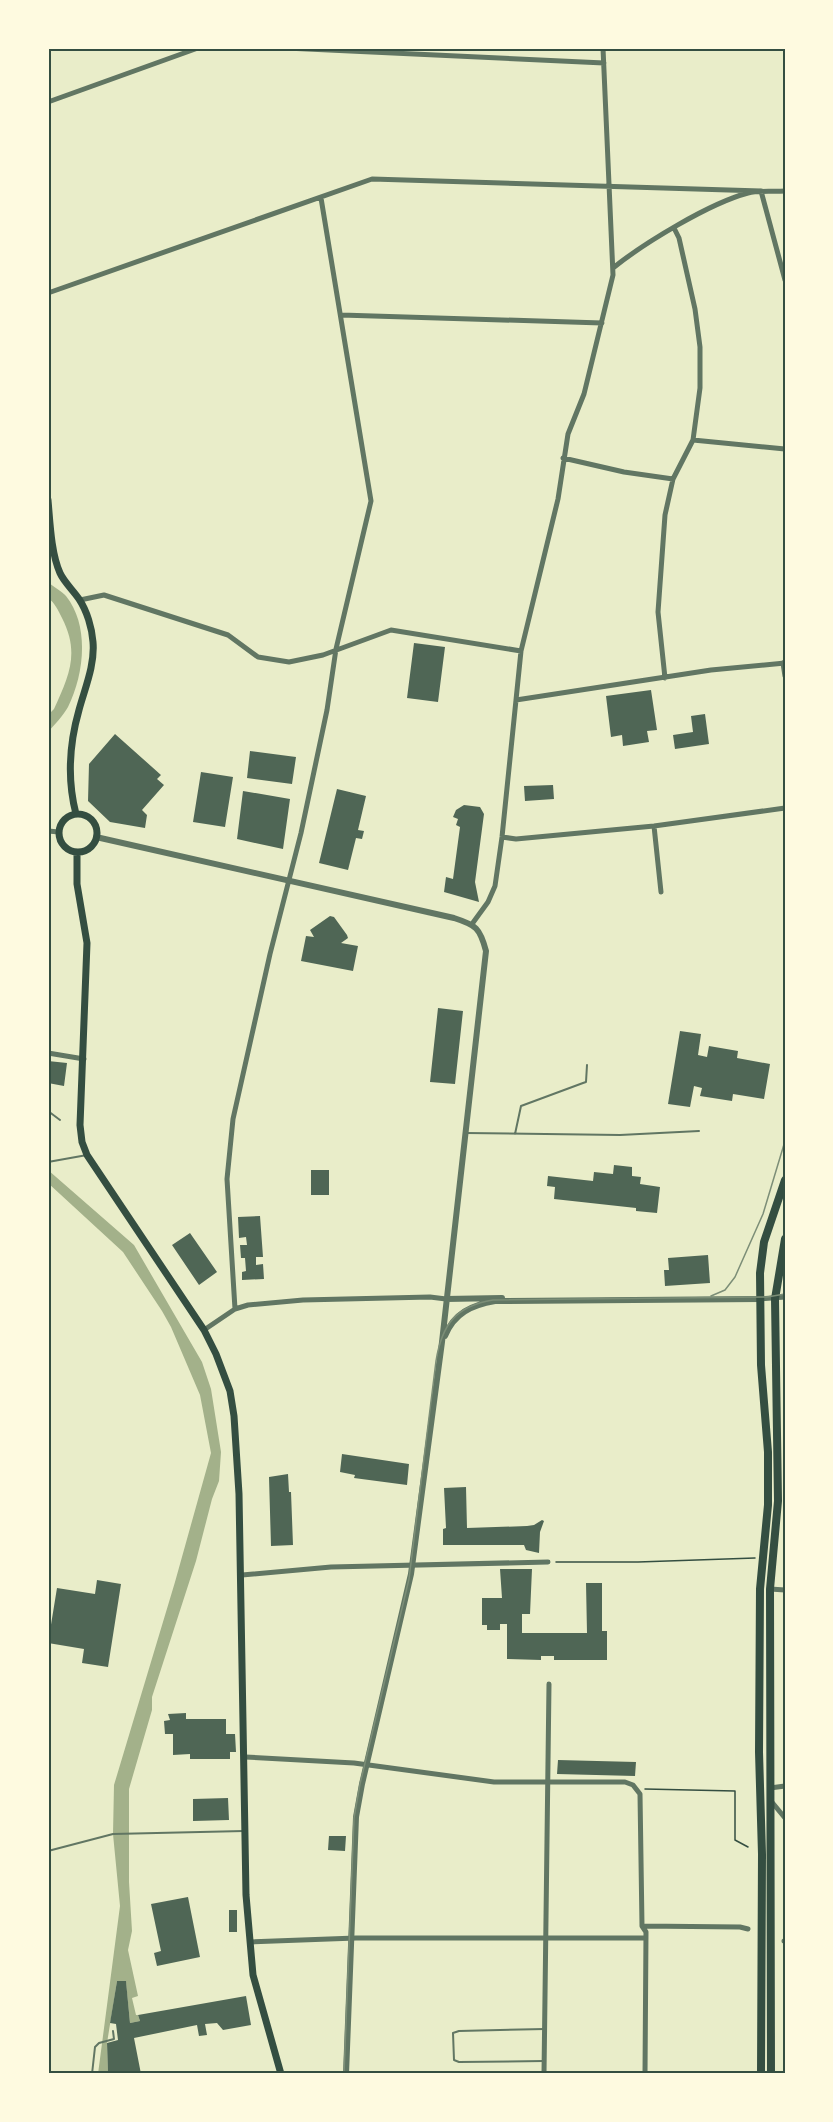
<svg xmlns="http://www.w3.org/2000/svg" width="833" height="2122" font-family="'Open Sans',sans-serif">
<rect width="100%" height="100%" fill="#e9edc9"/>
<path fill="#a3b18a" d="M48 582C53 587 62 591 66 596 90 626 84 675 68 707 63 716 55 724 48 732V715L54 709C69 676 80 653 62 618 58 610 55 603 48 598Z
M48 1170 134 1245 202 1362 211 1389 221 1452 219 1481 212 1499 196 1561 152 1697V1710L129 1789V1882L132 1931 128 1950 138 1996 132 1998 136 2015H138L140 2021 130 2023 126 1982 117 1981 107 2043 108 2074H98L120 1906 113 1834 114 1785 175 1582 211 1453 200 1395 171 1327 162 1311 123 1252 48 1183Z"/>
<path fill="#4f6655" d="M414 643 445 647 438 702 407 698Z
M651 690 657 730 647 731 649 742 623 746 622 735 611 737 606 696Z
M705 714 709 744 675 749 673 735 693 732 691 716Z
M115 734 161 775 157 779 164 785 142 810 147 815 145 828 110 822 88 801 89 764Z
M250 751 296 757 292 784 247 778Z
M201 772 233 777 225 827 193 822Z
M553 785 554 799 525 801 524 786Z
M337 789 366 796 358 830 364 831 362 839 356 838 348 870 319 863Z
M243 791 290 799 283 849 237 839Z
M464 805 480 807 484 814 475 882 479 902 444 892 446 877 453 879 460 827 456 825 458 819 453 817 456 810Z
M330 916 334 917 347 935 348 938 341 943 358 946 353 971 301 961 306 936 314 937 310 930Z
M438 1008 463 1011 455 1084 430 1082Z
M680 1031 701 1034 698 1055 707 1057 709 1046 738 1051 737 1058 770 1064 764 1099 733 1094 732 1101 700 1096 702 1088 694 1086 690 1107 668 1104Z
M48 1061 67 1063 64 1086 48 1083Z
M614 1165 632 1167V1176L641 1177 640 1184 660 1187 657 1213 636 1211V1208L554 1199 555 1187 547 1186 548 1176 593 1181 594 1172 613 1174Z
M311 1170H329V1195H311Z
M260 1216 263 1257H256V1265L263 1264 264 1279 242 1280V1272L246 1271 245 1258H241L240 1245H247L246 1237 239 1238 238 1217Z
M190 1233 217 1272 199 1285 172 1245Z
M708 1255 710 1283 665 1286 664 1270H669L668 1258Z
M342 1454 409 1464 407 1485 354 1478 355 1475 340 1472Z
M288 1474 289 1492H291L293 1545 271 1546 269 1477Z
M466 1487 467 1528 527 1526 534 1525 542 1520 544 1521 540 1532 539 1553 526 1550 524 1545H443V1529L446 1528 444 1488Z
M500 1569H532L530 1614H522V1633H587L586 1583H602V1631H607V1660H554V1656H541V1660L507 1659V1624H500V1630H487V1625H482V1598H502Z
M97 1580 121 1584 108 1667 82 1663 84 1649 48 1643 57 1588 95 1594Z
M186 1713V1719H226V1734H235L236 1752H230V1759H190V1754L173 1755V1734H165L164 1721 170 1720 168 1714Z
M558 1760 636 1762 635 1776 557 1774Z
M228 1798 229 1820 193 1821V1799Z
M329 1836H346L345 1851 328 1850Z
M188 1897 200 1957 157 1966 154 1953 161 1951 151 1904Z
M229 1910H237V1932H229Z
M117 1981H126L130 2023 140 2021 138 2015 246 1996 251 2025 223 2030 217 2023 205 2024 207 2035 199 2036 197 2025 134 2038 141 2074H108L107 2043 118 2040 116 2024 110 2023Z"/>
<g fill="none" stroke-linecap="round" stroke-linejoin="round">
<path stroke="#344e41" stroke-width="1.5" d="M556 1562H638L755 1558
M645 1789 735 1791V1840L748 1847"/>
<path stroke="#617663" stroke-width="2" d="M48 1111 60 1120
M466 1133 620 1135 699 1131
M515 1134 521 1106 583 1083 586 1082 587 1065
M48 1162 87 1155
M48 1851 113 1834 244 1831
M544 2061 459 2062 454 2060 453 2033 459 2031 545 2029
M48 2068 50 2074
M92 2074 95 2047 99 2043 114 2039 113 2031"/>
<path stroke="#617663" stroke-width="5" d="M286 48 604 63
M48 102 198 48
M613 268C644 243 710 203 748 193 760 190 772 192 785 191
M48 293 372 179 761 191 785 280
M341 315 602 323
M693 440 785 449
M563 458 624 472 673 479
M80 600 104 595 228 635 258 657 289 662 323 655 391 630 521 651
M783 663 785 676
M665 678 658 612 665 515 673 479 693 440 700 388V347L695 309 679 238 674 228
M516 700 711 670 785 663
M654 826 661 892
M48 831 59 832
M502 837 516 839 654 826 785 808
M472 924 488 902 495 886 502 837 521 651 558 499 568 434 584 394 613 275 603 48
M48 1053 84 1059
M760 1299 785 1297
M235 1309 227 1179 233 1119 270 954 301 833 327 710 336 649 371 501 321 198
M204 1330 235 1309 248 1305 303 1300 430 1297 446 1299
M242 1575 331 1567 548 1562
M770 1589 785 1590
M245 1757 354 1763 494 1782H625L633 1785 640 1794 642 1926 646 1932 645 2074
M770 1788 785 1786
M771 1801 785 1818
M642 1926 740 1927 748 1929
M784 1941H785
M250 1942 356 1938H646
M544 2074 549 1684"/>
<path stroke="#617663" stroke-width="6" d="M96 837 454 918C476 925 480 928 486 951L442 1342 411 1574 362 1784 356 1817 346 2074
M446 1299 502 1298
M445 1336C454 1313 472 1305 495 1301L760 1299"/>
<path stroke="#344e41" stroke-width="7" d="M48 500C50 522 51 553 60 573 64 582 73 590 79 599 87 611 92 628 93 642 95 665 85 688 79 710 69 745 67 779 76 814
M59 833a19 19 0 1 1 38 0a19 19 0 1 1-38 0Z
M77 852V884L87 943 80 1125 82 1142 87 1155 204 1330 216 1354 230 1391 234 1416 239 1494 246 1895 253 1975 281 2074"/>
<path stroke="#344e41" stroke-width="8" d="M761 2074 762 1854 759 1752 760 1589 768 1505V1452L761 1365 760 1273 764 1242 785 1180
M771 2074 770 1589 778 1501 775 1299 785 1239"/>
<path stroke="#7c8e77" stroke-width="1.5" d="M711 1296 725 1290 735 1277 763 1214 785 1141
M344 2074 354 1818 360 1784 409 1579 436 1361C442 1324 456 1306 493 1300L767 1297 785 1294"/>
</g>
<rect width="833" height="2122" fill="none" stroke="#fefae0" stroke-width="99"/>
<rect x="50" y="50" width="734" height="2022" fill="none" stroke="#344e41" stroke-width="2"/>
</svg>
